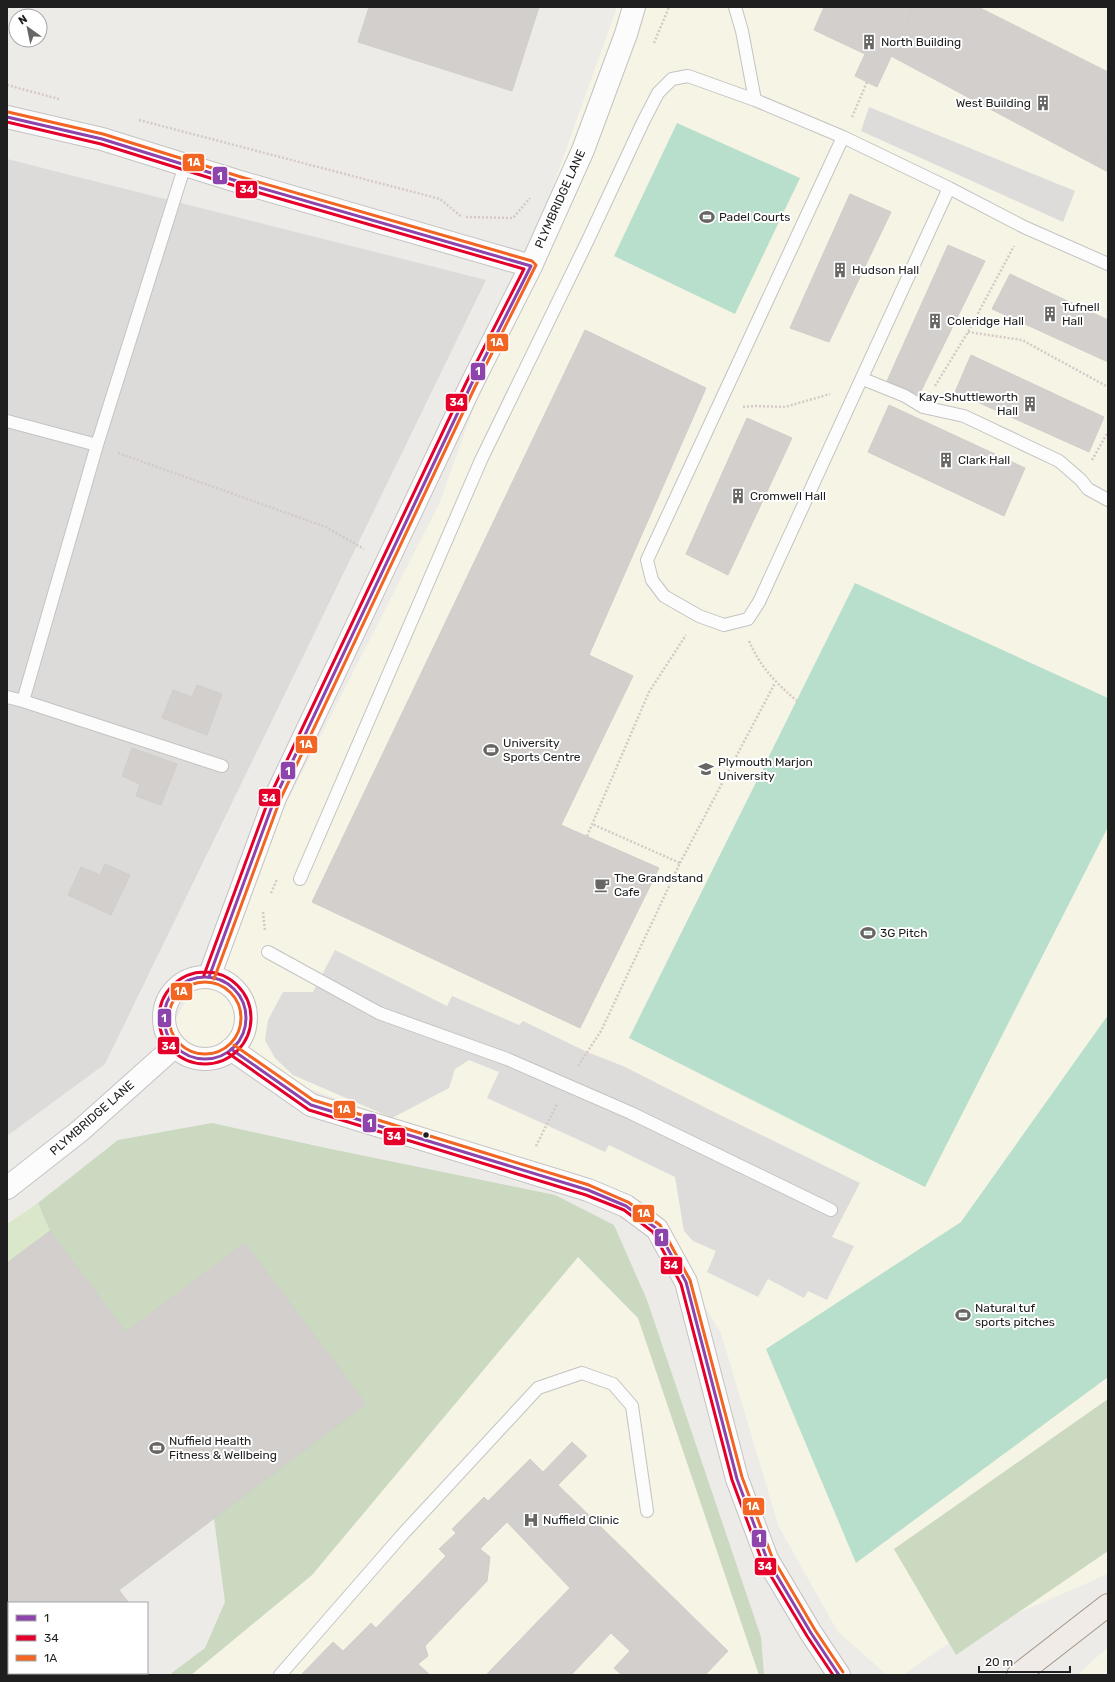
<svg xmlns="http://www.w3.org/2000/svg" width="1115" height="1682" font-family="Rubik,sans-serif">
<rect width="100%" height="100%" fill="#edebe8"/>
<path fill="#dcdbd9" d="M7 159 486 280 105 1064 7 1136Z"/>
<path fill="#f5f4e5" d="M617 7H1108V1574L949 1643 903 1675H887L838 1632 778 1525 721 1333 657 1229 524 1170 168 1035 440 502Z
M578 1257 638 1318 759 1675H191L312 1575 400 1465Z
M1108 1647V1675H1077Z"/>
<path fill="#dbe7ca" d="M38 1203 50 1231 7 1263V1224Z"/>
<path fill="#cad9c0" d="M212 1123 326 1148 555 1195 614 1225 647 1300 761 1637 764 1675H759L638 1318 578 1257 312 1575 191 1675H169L205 1648 225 1602 214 1518 366 1404 245 1243 126 1332 50 1231 38 1203 118 1140Z
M1108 1399V1551L956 1655 894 1549Z"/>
<path fill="#b8dfcc" d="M677 123 800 178 735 314 614 256Z
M855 583 1108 698V827L925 1187 629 1038Z
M1108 1015V1377L856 1563 766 1349 961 1222Z"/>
<path fill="#dddcdb" d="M869 107 1075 191 1063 222 861 131Z
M335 950 447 1006 452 996 519 1025 523 1021 587 1052 623 1066 712 1111 860 1183 832 1237 854 1246 827 1300 808 1291 804 1298 768 1279 758 1297 707 1272 716 1251 693 1241 684 1231 675 1177 609 1145 605 1152 487 1098 499 1072 469 1060 455 1069 449 1088 392 1118 293 1075 275 1058 265 1040 268 1020 283 992H313Z"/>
<path fill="#d2cfcd" stroke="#d0cdca" d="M369 7H539L512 91 358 42Z
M824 7H914L877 87 855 76 865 54 814 30Z
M914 7H978L1108 72V135L1093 164 891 56Z
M1108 135V172L1093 164Z
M850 194 891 212 829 342 790 328Z
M948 245 985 261 919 395 887 381Z
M1010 274 1108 320V362L992 309Z
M585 330 706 388 589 655 633 676 561 825 659 868 580 1028 312 902Z
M971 355 1104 417 1089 452 955 392Z
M889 405 1025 468 1004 516 868 452Z
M747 418 792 438 728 575 686 554Z
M197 685 222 694 207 735 162 718 173 690 192 697Z
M132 748 177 764 161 805 136 796 140 784 122 776Z
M105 864 130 875 111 915 68 895 81 867 100 875Z
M50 1231 126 1332 245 1243 366 1404 119 1590 129 1603H9V1673H40L37 1675H7V1263Z
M572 1442 587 1456 558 1485 728 1651 705 1675H622L614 1668 630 1651 611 1633 571 1675H486L570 1588 507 1522 480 1549 490 1557 487 1581 425 1646 428 1656 418 1664 430 1675H301L333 1642 343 1651 371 1623 376 1628 446 1556 439 1549 456 1533 452 1529 484 1497 488 1501 530 1459 543 1472Z"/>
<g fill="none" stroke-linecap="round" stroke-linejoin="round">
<g stroke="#c4c3c2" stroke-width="14">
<path id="service" d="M735 7 742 31 755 100
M843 137 647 560 652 580 664 596 699 616 724 625 748 619 759 602 949 188
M863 379 905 396 923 407 964 416 1059 461 1081 480 1088 489 1108 500
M7 421 97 445
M7 697 23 701 97 445 185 165
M23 701 222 766
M300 879 481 460 588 240 643 122 658 93 672 79 688 76 755 100 843 137 949 188 1024 227 1108 264
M268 952 379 1013 507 1059 631 1113 831 1210
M280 1675 402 1535 538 1388 582 1373 613 1384 632 1406 647 1511"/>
</g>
<g stroke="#c4c3c2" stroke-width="24">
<path id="minor" d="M7 117 102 139 240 182 531 266
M209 977 275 798 471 385 531 266 583 150 626 34 634 7
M164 1018a41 41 0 1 1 82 0a41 41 0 1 1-82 0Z
M231 1049 311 1105 588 1190 626 1206 657 1229 686 1282 737 1479 767 1559 811 1633 839 1675
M7 1188 81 1130 175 1046"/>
</g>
<g stroke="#a19787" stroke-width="24">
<path id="primary" d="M1018 1675 1108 1605"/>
</g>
<path stroke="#d5c9c8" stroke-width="2.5" stroke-dasharray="2 2" stroke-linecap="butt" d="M654 43 669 7
M7 85 59 99
M852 117 867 82
M139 120 440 199 462 217
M466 217 513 218 530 198
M968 332 1022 340 1108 387
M935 386 968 332 1014 246
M743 407 755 406 785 407 830 394
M118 453 326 527 364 549
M1092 460 1108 432
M749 641C761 668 775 682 797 701
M587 836 649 692 686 635
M680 863 775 683
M271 893 277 879
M263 912 265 931
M578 1066 601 1031 680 863 592 824
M536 1146 557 1104"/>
<use href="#service" stroke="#fcfcfc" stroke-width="12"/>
<use href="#minor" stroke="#fcfcfc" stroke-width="22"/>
<use href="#primary" stroke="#f0ebe6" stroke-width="22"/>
<g stroke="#fff" stroke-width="6">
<path id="bus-1" d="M7 117 102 139 240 182 531 266 471 385 275 798 209 977
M164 1018a41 41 0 1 1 82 0a41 41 0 1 1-82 0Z
M231 1049 311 1105 588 1190 626 1206 657 1229 686 1282 737 1479 767 1559 811 1633 839 1675"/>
</g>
<g stroke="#fff" stroke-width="6">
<path id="bus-2" d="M7 122 101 144 239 187 524 269 466 383 270 796 204 975
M159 1018a46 46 0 1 1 92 0a46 46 0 1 1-92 0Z
M228 1053 309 1110 586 1195 624 1210 653 1232 681 1284 732 1480 762 1561 807 1636 833 1675"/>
</g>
<g stroke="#fff" stroke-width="6">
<path id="bus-3" d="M8 112 103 134 241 177 532 261 536 265 475 387 280 800 214 979
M169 1018a36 36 0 1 1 72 0a36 36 0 1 1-72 0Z
M234 1045 313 1100 589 1185 628 1202 660 1225 690 1280 742 1477 772 1557 815 1630 843 1672"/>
</g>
<use href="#bus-1" stroke="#8e44ad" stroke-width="3"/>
<use href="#bus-2" stroke="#e4002b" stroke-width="3"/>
<use href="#bus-3" stroke="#f26522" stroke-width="3"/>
</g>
<defs>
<g id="building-bare" transform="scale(1.2)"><path d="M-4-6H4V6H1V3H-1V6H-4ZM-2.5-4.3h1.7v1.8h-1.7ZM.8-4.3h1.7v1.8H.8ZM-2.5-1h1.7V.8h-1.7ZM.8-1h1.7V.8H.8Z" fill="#676665" stroke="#fff" stroke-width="2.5" paint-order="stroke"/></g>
<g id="stadium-bare" transform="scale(1.2)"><path d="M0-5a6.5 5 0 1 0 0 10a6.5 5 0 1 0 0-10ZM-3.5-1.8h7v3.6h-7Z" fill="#676665" stroke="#fff" stroke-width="2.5" paint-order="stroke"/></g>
<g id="university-bare" transform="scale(1.2)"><path d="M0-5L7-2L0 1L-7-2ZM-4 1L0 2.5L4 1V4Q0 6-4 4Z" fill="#676665" stroke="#fff" stroke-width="2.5" paint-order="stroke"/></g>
<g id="cafe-bare" transform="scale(1.2)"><path d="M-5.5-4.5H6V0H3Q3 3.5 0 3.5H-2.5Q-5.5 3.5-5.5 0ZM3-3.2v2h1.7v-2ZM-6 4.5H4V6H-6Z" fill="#676665" stroke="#fff" stroke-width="2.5" paint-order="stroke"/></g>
<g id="hospital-bare" transform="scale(1.2)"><path d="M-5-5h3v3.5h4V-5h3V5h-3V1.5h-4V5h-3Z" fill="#676665" stroke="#fff" stroke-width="2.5" paint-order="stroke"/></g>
</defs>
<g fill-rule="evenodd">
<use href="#building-bare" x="869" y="42"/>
<use href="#building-bare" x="1043" y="103"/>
<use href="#stadium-bare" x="707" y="217"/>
<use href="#building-bare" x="840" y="270"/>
<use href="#building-bare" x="1050" y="314"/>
<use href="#building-bare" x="935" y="321"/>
<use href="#building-bare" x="1030" y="404"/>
<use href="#building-bare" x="946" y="460"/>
<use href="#building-bare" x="738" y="496"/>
<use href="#stadium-bare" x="491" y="750"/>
<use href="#university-bare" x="706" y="769"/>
<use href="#cafe-bare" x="602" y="885"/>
<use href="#stadium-bare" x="868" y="933"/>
<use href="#stadium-bare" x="963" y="1315"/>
<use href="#stadium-bare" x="157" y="1448"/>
<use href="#hospital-bare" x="531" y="1520"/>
</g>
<circle fill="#1f1f1f" stroke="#fff" stroke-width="1.5" cx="426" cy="1135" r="3.5"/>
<g text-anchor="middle" stroke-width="4" stroke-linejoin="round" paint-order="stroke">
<g font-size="12" fill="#1f1f1f" stroke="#fff" text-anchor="start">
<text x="881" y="46">North Building</text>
<text x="1031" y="107" text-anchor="end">West Building</text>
<text x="719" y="221">Padel Courts</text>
<text x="852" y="274">Hudson Hall</text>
<text x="1062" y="311">Tufnell<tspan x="1062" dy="14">Hall</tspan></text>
<text x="947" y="325">Coleridge Hall</text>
<text x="1018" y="401" text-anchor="end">Kay-Shuttleworth<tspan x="1018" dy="14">Hall</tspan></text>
<text x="958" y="464">Clark Hall</text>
<text x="750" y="500">Cromwell Hall</text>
<text x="503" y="747">University<tspan x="503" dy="14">Sports Centre</tspan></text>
<text x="718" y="766">Plymouth Marjon<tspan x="718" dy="14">University</tspan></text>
<text x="614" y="882">The Grandstand<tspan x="614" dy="14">Cafe</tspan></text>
<text x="880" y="937">3G Pitch</text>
<text x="975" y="1312">Natural tuf<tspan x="975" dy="14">sports pitches</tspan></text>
<text x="169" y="1445">Nuffield Health<tspan x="169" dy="14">Fitness &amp; Wellbeing</tspan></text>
<text x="543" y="1524">Nuffield Clinic</text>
</g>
<g font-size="12" fill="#1f1f1f" stroke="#fff">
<text transform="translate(560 199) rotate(-66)" y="4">PLYMBRIDGE LANE</text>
<text transform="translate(92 1118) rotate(-41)" y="4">PLYMBRIDGE LANE</text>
</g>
</g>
<g stroke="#fff" stroke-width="1.5">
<rect x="182" y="153" width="23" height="19" rx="4" fill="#f26522"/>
<rect x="212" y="166" width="16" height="19" rx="4" fill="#8e44ad"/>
<rect x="235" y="180" width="23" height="19" rx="4" fill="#e4002b"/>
<rect x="486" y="333" width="23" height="19" rx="4" fill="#f26522"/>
<rect x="470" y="362" width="16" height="19" rx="4" fill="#8e44ad"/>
<rect x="445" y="393" width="23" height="19" rx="4" fill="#e4002b"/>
<rect x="295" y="735" width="23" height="19" rx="4" fill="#f26522"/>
<rect x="280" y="761" width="16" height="19" rx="4" fill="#8e44ad"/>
<rect x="258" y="788" width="23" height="19" rx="4" fill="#e4002b"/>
<rect x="170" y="982" width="23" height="19" rx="4" fill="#f26522"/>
<rect x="157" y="1008" width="15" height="20" rx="4" fill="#8e44ad"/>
<rect x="157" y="1036" width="23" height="19" rx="4" fill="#e4002b"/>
<rect x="333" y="1100" width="23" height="19" rx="4" fill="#f26522"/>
<rect x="362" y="1113" width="15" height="20" rx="4" fill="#8e44ad"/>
<rect x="383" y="1127" width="23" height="19" rx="4" fill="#e4002b"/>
<rect x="632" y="1204" width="23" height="19" rx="4" fill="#f26522"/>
<rect x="654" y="1228" width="15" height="19" rx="4" fill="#8e44ad"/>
<rect x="660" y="1256" width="23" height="19" rx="4" fill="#e4002b"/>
<rect x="742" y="1497" width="23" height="19" rx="4" fill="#f26522"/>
<rect x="751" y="1529" width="16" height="19" rx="4" fill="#8e44ad"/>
<rect x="754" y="1557" width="23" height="19" rx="4" fill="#e4002b"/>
</g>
<g font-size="11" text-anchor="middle" font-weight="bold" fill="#fff">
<text x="194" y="166">1A</text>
<text x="220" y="180">1</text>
<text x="247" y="193">34</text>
<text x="497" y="346">1A</text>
<text x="478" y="375">1</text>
<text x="457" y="406">34</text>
<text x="306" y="748">1A</text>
<text x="288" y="775">1</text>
<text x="269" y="802">34</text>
<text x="181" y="995">1A</text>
<text x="164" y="1022">1</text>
<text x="169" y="1050">34</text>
<text x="344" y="1113">1A</text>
<text x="370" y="1127">1</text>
<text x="394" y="1140">34</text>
<text x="644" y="1217">1A</text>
<text x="661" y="1241">1</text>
<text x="671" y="1269">34</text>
<text x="753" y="1510">1A</text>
<text x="759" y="1542">1</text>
<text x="765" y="1570">34</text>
</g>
<rect width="1115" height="1682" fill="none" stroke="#1f1f1f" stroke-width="16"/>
<rect x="8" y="1602" width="140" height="72" fill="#ffffff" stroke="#a5a5a5"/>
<rect x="16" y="1615" width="20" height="6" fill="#8e44ad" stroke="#a5a5a5"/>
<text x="44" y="1622" font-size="12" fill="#1f1f1f">1</text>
<rect x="16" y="1635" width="20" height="6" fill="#e4002b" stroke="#a5a5a5"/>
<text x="44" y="1642" font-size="12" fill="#1f1f1f">34</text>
<rect x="16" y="1655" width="20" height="6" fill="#f26522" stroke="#a5a5a5"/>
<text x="44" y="1662" font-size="12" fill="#1f1f1f">1A</text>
<g transform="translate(28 28) rotate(327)"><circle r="19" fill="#ffffff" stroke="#a5a5a5"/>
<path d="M0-3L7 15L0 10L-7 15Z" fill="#676665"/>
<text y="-6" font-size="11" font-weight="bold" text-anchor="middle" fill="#1f1f1f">N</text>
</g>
<path d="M979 1666v6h91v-6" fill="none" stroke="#1f1f1f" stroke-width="2"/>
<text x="985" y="1666" font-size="12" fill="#1f1f1f" stroke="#ffffff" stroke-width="3" paint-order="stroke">20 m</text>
</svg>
